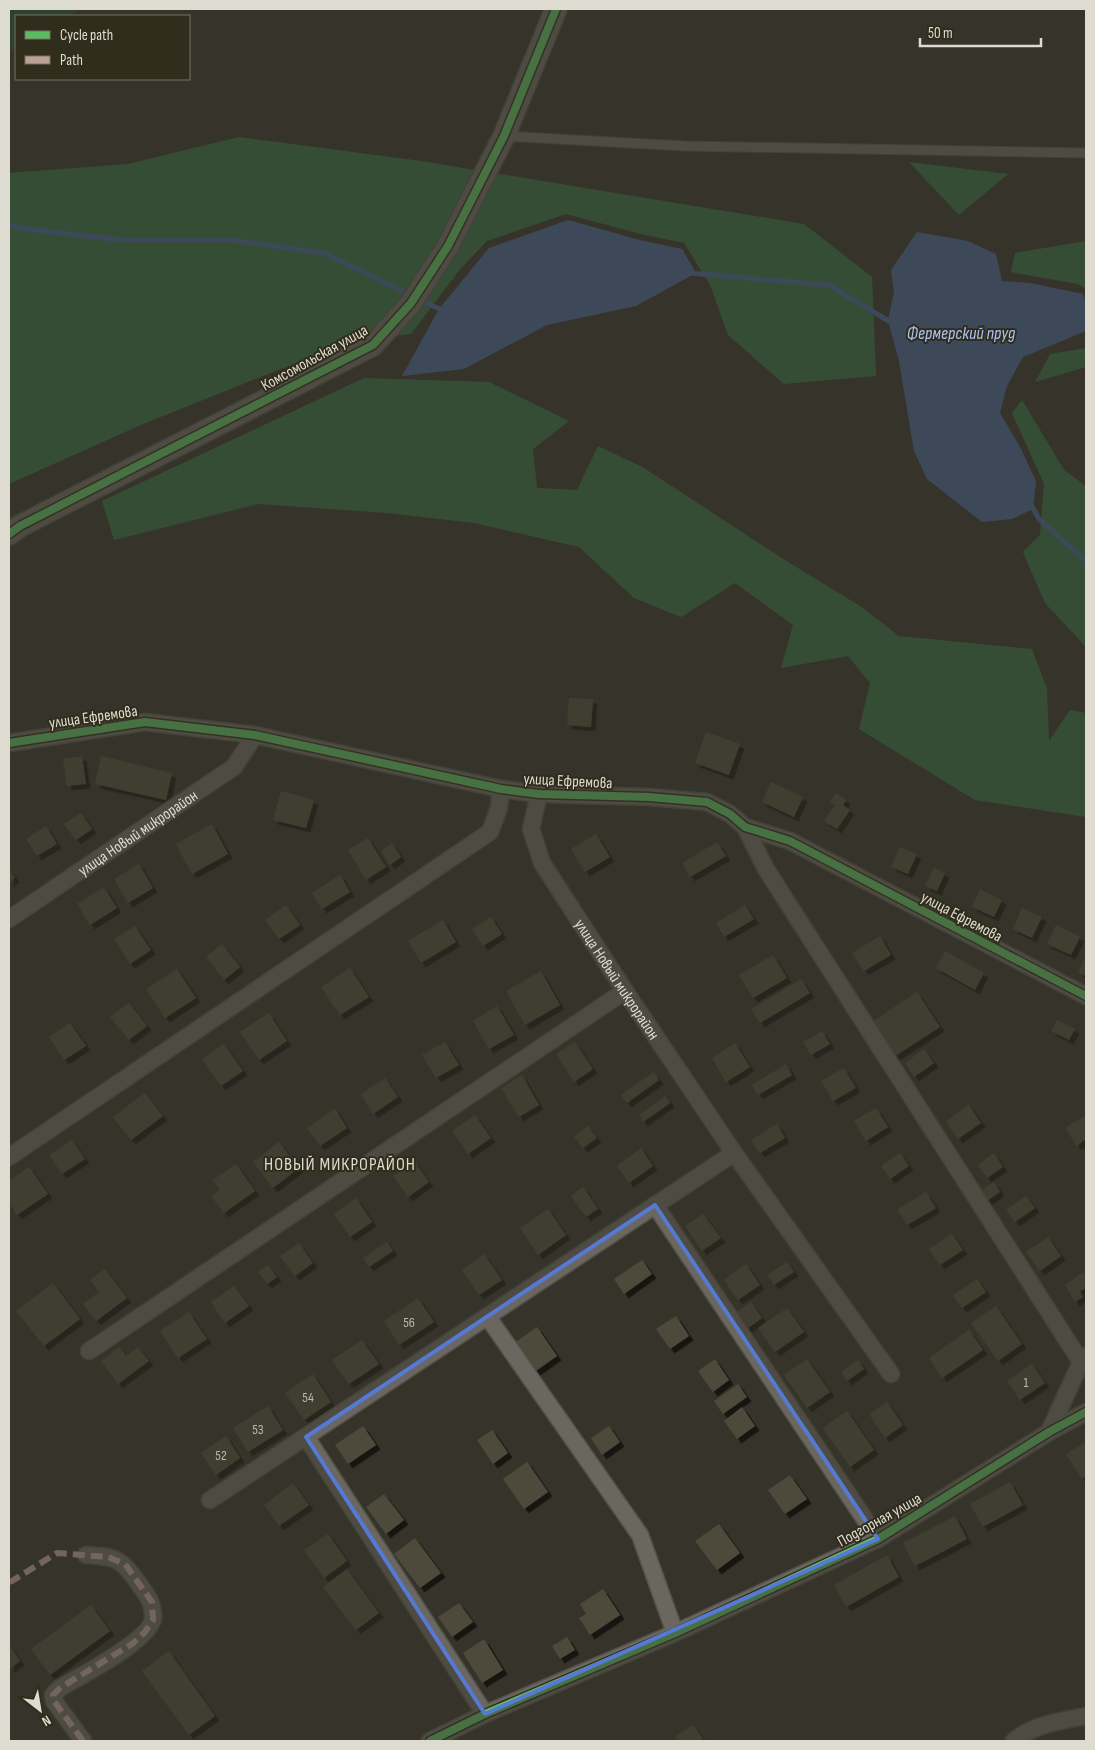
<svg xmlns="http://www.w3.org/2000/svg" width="1095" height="1750" font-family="'Sofia Sans Condensed',sans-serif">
<defs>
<filter id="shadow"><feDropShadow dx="4.5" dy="4.5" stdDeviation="0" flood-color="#0009"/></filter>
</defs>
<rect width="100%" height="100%" fill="#36342a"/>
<path fill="#22512f" d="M9 9H81L69 16H16V48L9 52Z"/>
<path fill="#356b43" d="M239 137 421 161 804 224 872 277 876 376 784 384 728 335 710 285 684 243 641 234 566 214 487 241 461 268 411 334 360 339 273 372 143 424 9 484V173L128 164Z
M909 162 1008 174 959 215Z
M1086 241V289L1078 284 1011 272 1015 253Z
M1086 348V367L1035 382 1050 354Z
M364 378 489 382 569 421 533 449 537 488 577 490 598 446 644 468 780 557 863 608 899 636 1032 649 1047 689 1049 741 1070 710 1086 713V817L975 800 859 729 870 683 848 656 781 668 793 625 735 583 681 617 634 598 579 547 474 523 388 513 258 504 114 540 102 501Z
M1022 400 1064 470 1086 486V647L1045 603 1023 552 1040 535 1044 484 1012 413Z"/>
<path fill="#456193" d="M568 220 640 240 682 249 696 273 636 306 547 325 464 369 402 376 439 309 489 248Z
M917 232 968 241 996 254 1002 281 1030 283 1083 294 1086 303V331L1023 357 1007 386 1000 413 1020 447 1036 481 1033 509 1012 519 982 522 927 479 914 451 899 361 888 320 894 292 891 270Z"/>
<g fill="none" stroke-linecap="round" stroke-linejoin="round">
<path stroke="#456193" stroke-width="5" d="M9 225 19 228 122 240H231L324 253 410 295
M690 273 829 285 892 323
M420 300 444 311
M1030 503 1039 519 1086 561"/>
</g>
<path fill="#4d4a3a" filter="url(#shadow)" d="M569 698 593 699 591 727 567 725Z
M706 732 740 744 729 775 695 763Z
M82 756 86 784 67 786 63 759Z
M101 756 172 773 166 800 95 784Z
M771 782 803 797 794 817 762 802Z
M281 791 314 800 306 828 273 820Z
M836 793 846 800 843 805 850 810 837 829 824 821 835 805 830 802Z
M81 813 92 829 76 840 64 824Z
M212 824 228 854 192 874 176 844Z
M46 826 57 844 37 856 26 839Z
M596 834 610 857 585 872 571 849Z
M368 838 386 867 366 880 348 850Z
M717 842 726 856 690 877 682 863Z
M392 843 401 857 390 865 381 851Z
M900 847 917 854 908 874 891 867Z
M139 864 153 888 128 903 114 879Z
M934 868 945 873 937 891 925 886Z
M9 869 15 878 9 883Z
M340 875 350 892 322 909 312 893Z
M104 887 117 908 90 925 77 904Z
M980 889 1002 900 994 917 972 907Z
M286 905 300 925 279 939 265 920Z
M745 905 754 919 724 937 716 923Z
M1022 908 1042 917 1032 938 1013 929Z
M491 917 502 934 483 946 472 929Z
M443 920 456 942 421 963 408 941Z
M1056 925 1080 937 1071 955 1047 944Z
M135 926 151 950 130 964 114 939Z
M880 936 891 955 864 971 852 953Z
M222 944 240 967 224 980 206 957Z
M945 951 984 973 975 990 936 968Z
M773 955 787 978 753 998 739 975Z
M1086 955V976L1078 972Z
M350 968 369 997 340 1015 321 987Z
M177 969 196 998 165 1018 146 989Z
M541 971 560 1005 525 1025 506 991Z
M801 979 810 993 760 1023 751 1009Z
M917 992 940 1027 892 1058 869 1024Z
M129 1003 147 1026 129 1040 110 1017Z
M497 1006 514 1035 489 1049 473 1021Z
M269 1013 287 1041 259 1060 240 1032Z
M1057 1020 1075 1029 1069 1040 1051 1031Z
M70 1023 86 1046 64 1060 49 1037Z
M822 1031 830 1044 811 1055 803 1042Z
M445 1042 459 1065 436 1078 422 1055Z
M575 1042 593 1069 574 1082 556 1054Z
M735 1043 750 1067 726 1082 712 1058Z
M224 1044 243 1071 221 1086 202 1059Z
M924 1049 934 1063 914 1077 905 1063Z
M786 1064 792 1075 758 1095 752 1085Z
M844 1068 856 1088 833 1101 821 1081Z
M654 1072 659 1080 627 1103 621 1095Z
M522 1075 539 1105 519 1117 501 1088Z
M385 1078 398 1097 373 1114 361 1094Z
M145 1093 163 1116 131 1140 113 1117Z
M665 1096 670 1103 643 1122 639 1115Z
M969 1105 981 1123 958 1139 946 1121Z
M876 1108 888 1127 866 1141 854 1121Z
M335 1109 347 1128 320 1146 307 1128Z
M475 1115 491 1138 468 1154 452 1131Z
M1084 1116 1086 1120V1139L1077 1146 1065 1128Z
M777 1124 785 1138 760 1153 751 1140Z
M588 1126 597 1138 583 1148 574 1136Z
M72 1140 85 1159 62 1174 49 1155Z
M279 1142 299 1168 273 1188 253 1162Z
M641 1148 653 1166 629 1183 617 1166Z
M900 1153 909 1166 890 1179 881 1166Z
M994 1153 1003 1167 987 1178 978 1165Z
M414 1161 429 1182 408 1197 393 1176Z
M236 1164 255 1191 224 1213 211 1196 220 1190 213 1180Z
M29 1167 48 1194 17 1215 9 1203V1181Z
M994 1182 1000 1192 984 1203 977 1193Z
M583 1187 598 1209 586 1217 571 1196Z
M926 1192 936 1208 907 1225 897 1210Z
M1026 1196 1035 1208 1015 1222 1006 1210Z
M356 1198 372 1222 350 1237 334 1214Z
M548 1209 566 1235 538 1255 520 1228Z
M703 1214 721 1238 702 1251 685 1226Z
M952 1234 963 1250 940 1265 929 1249Z
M1048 1237 1061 1256 1040 1271 1026 1252Z
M387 1242 393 1251 369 1267 363 1258Z
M299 1243 313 1263 295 1276 280 1256Z
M484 1254 502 1280 479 1295 462 1270Z
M642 1260 652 1274 624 1294 614 1279Z
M787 1262 794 1272 774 1285 767 1275Z
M746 1264 760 1285 738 1300 724 1280Z
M268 1265 277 1277 267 1284 258 1272Z
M105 1269 127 1298 96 1321 83 1304 99 1292 90 1280Z
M1083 1272 1086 1278V1288L1080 1291 1083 1297 1075 1302 1065 1285Z
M977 1279 986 1292 962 1308 953 1295Z
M53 1283 80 1319 44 1346 16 1311Z
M234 1286 249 1306 225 1323 211 1302Z
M418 1298 434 1322 399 1345 384 1321Z
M751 1302 762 1318 744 1331 733 1315Z
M996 1306 1022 1344 998 1361 971 1323Z
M787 1308 804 1332 775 1352 758 1328Z
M189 1312 207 1339 178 1358 160 1331Z
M676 1316 689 1336 670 1349 656 1329Z
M537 1327 557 1356 533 1373 513 1344Z
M969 1330 983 1350 942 1378 929 1358Z
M362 1340 379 1364 349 1384 332 1360Z
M119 1347 126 1356 138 1347 149 1361 118 1384 101 1361Z
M715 1359 729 1380 713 1392 698 1371Z
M807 1359 830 1392 807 1408 784 1375Z
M858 1360 864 1369 847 1381 841 1372Z
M1032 1364 1045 1383 1020 1400 1007 1381Z
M313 1374 331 1402 304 1420 285 1393Z
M738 1384 747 1397 723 1414 714 1401Z
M887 1402 903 1425 885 1438 869 1414Z
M268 1406 283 1430 248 1452 233 1428Z
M742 1407 755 1426 737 1439 724 1421Z
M847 1411 874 1450 850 1467 823 1428Z
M363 1426 376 1445 348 1464 335 1445Z
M609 1426 620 1442 602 1455 591 1438Z
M492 1430 508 1453 493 1464 477 1440Z
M226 1436 240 1458 216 1475 201 1453Z
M1084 1443 1086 1447V1476L1082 1479 1066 1454Z
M527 1462 548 1492 524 1509 503 1479Z
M790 1475 807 1499 785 1514 768 1490Z
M1010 1482 1023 1505 983 1527 970 1504Z
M293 1483 309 1505 279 1526 264 1505Z
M384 1494 404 1520 386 1534 366 1507Z
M955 1516 967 1539 915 1566 903 1543Z
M719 1524 740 1553 717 1570 695 1541Z
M328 1534 347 1561 324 1578 304 1550Z
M415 1538 441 1573 420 1588 394 1554Z
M887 1555 899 1577 846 1607 834 1585Z
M347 1569 379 1613 356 1630 323 1587Z
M603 1589 620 1615 590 1635 579 1618 586 1614 580 1604Z
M459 1603 473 1622 452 1637 438 1617Z
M91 1605 110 1631 50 1675 31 1649Z
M567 1637 575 1650 560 1659 552 1646Z
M484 1639 503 1670 482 1683 463 1653Z
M9 1645 20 1661 9 1669Z
M169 1651 215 1716 189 1735 142 1671Z
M693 1725 703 1739 700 1741H678L675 1737Z"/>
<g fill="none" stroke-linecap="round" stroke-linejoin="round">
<g stroke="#535249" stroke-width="11">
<path id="service" d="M504 136 684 146 1086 153"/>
</g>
<g stroke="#535249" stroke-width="19">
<g id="minor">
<path d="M9 743 145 722 255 735 501 789 539 794 649 797 707 802 730 814 745 827 790 841 1086 996"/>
<path id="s1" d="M539 794 531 829 542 863 625 991 734 1153 891 1374"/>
<path d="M745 827 766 869 1081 1362"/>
<path id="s2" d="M9 919 234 767 255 735"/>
<path d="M9 1157 490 832 499 808 501 789"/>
<path d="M655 1205 878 1539"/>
<path d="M487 1316 640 1535 675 1633"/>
<path d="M89 1351 625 991"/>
<path d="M1049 1432 1081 1362 1086 1356"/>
<path d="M306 1437 485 1714"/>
<path d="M210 1500 734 1153"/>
<path d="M83 1741 54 1701 53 1695 60 1688C80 1676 151 1640 153 1618 154 1604 147 1595 139 1584 120 1558 118 1557 86 1555"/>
<path d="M430 1741 485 1714 675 1633 878 1539 1049 1432 1086 1412"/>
<path d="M1014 1741C1033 1724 1062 1721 1086 1716"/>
</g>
</g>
<g stroke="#535249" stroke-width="24">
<path id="tertiary" d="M9 534 20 526 373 345 411 303 448 246 504 136 556 9"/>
</g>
<use href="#service" stroke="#696760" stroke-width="9"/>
<use href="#minor" stroke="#696760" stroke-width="16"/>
<use href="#tertiary" stroke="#696760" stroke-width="21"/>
<path stroke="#bda197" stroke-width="6" stroke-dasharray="12 6" stroke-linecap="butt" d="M9 1582 12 1581 57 1553 108 1557 125 1564 152 1602 153 1620 145 1632 132 1644 60 1688 53 1695 54 1701 83 1741"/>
<g stroke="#312d1c" stroke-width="11">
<path id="cycleway" d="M9 534 20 526 373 345 411 303 448 246 504 136 556 9
M9 743 145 722 255 735 501 789 539 794 649 797 707 802 730 814 745 827 790 841 1086 996
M430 1741 485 1714 675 1633 878 1539 1049 1432 1086 1412"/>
</g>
<use href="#cycleway" stroke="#5cba63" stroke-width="8"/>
</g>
<path d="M0 0H1095V1750H0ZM655 1205 878 1539 485 1714 306 1437Z" fill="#36342a" fill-opacity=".55" fill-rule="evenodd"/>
<path fill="none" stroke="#5779d6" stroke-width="4" stroke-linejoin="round" d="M655 1205 878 1539 485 1714 306 1437Z"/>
<g text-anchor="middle" stroke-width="4" stroke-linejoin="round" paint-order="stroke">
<g font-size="14" fill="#bab8ab">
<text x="409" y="1327">56</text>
<text x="1026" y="1387">1</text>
<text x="308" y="1402">54</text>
<text x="258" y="1434">53</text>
<text x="221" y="1460">52</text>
</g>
<g font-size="16" fill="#dedcd1" stroke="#312d1c">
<text transform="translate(314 357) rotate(-29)" y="6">Комсомольская улица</text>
<text transform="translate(93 716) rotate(-8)" y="6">улица Ефремова</text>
<text transform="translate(568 780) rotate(3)" y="6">улица Ефремова</text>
<text dy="6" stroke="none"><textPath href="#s2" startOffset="155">улица Новый микрорайон</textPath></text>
<text transform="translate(962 916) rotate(28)" y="6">улица Ефремова</text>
<text dy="6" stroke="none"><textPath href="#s1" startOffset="210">улица Новый микрорайон</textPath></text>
<text transform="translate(879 1519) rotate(-29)" y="6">Подгорная улица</text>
</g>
<g font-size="18" font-style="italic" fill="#a8c4f5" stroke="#312d1c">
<text x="961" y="339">Фермерский пруд</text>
</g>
<g font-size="18" letter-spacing="1" fill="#dedcd1" stroke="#312d1c">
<text x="340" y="1170">НОВЫЙ МИКРОРАЙОН</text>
</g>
</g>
<rect width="1095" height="1750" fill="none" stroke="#dedcd1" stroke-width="20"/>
<rect x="15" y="15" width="175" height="65" fill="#312d1c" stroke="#767364"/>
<rect x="25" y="31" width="25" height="8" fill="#5cba63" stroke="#767364"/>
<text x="60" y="40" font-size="15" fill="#dedcd1">Cycle path</text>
<rect x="25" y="56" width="25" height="8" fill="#bda197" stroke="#767364"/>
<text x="60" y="65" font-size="15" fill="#dedcd1">Path</text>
<g transform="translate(40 1710) rotate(149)" stroke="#312d1c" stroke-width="4" paint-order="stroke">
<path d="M0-4L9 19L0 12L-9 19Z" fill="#dedcd1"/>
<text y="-8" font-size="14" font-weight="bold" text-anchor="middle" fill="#dedcd1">N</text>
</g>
<path d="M920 38v8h121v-8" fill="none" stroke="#dedcd1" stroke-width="2.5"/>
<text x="928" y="38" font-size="15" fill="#dedcd1" stroke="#312d1c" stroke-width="4" paint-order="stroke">50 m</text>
</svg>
